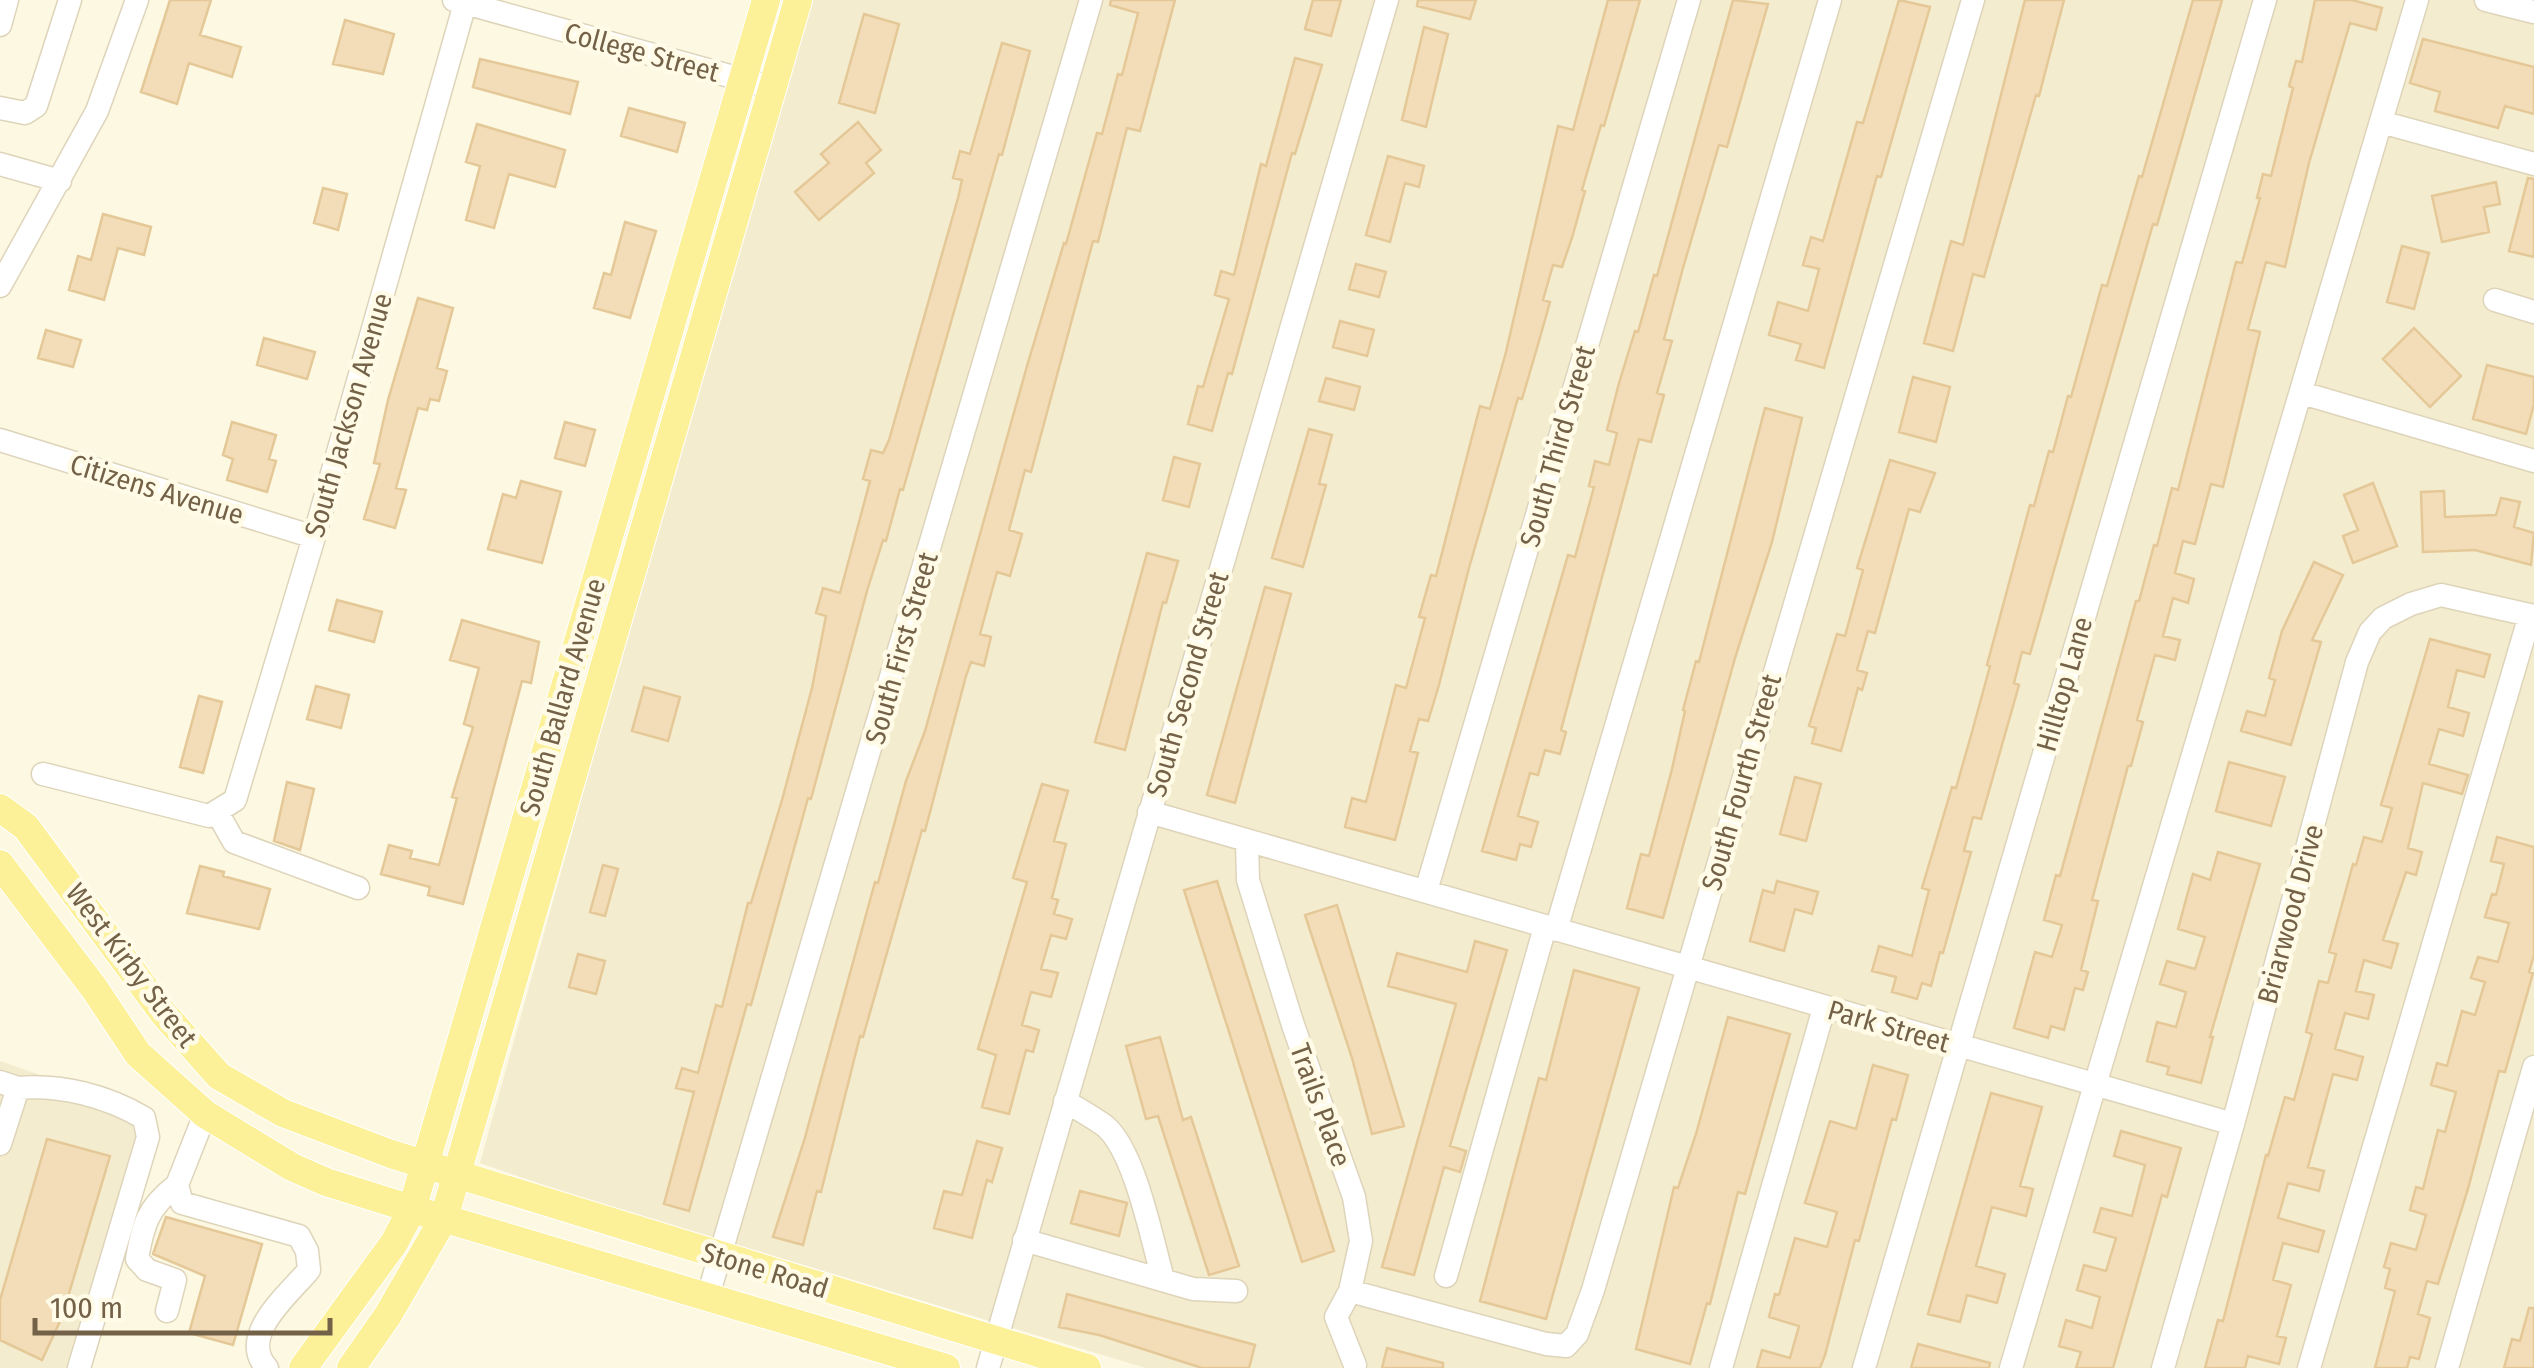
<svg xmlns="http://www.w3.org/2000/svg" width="2534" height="1368" font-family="'Fira Sans Condensed',sans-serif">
<rect width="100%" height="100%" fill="#fcf8e1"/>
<path fill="#f4eccf" d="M804 0H2534V1368H1146L584 1199 480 1163Z
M0 1061 144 1111 86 1368H0Z"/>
<path fill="#f2ddb8" stroke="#e5c898" stroke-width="2.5" d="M170 0H211L200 35 241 47 232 77 189 63 177 104 141 92Z
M1111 0H1175L1140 131 1127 128 1098 242 1093 241 1031 472 1025 470 1009 530 1022 534 1010 576 997 572 980 634 991 637 984 666 971 662 966 676 925 831 922 830 863 1037 860 1036 821 1192 817 1191 803 1245 773 1237 804 1141 875 882 878 883 906 781 925 731 1027 366 1064 243 1066 244 1097 133 1102 134 1118 74 1122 75 1138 13 1110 5Z
M1313 0H1341L1331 36 1305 29Z
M1418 0H1476L1470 19 1417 6Z
M1608 0H1640L1604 126 1601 125 1582 190 1585 191 1572 238 1562 267 1553 265 1543 300 1550 302 1537 348 1522 399 1518 398 1469 568 1439 685 1428 721 1419 719 1410 751 1418 753 1395 840 1345 827 1352 798 1366 802 1396 685 1406 688 1425 618 1419 617 1431 575 1436 576 1480 406 1490 409 1506 352 1558 126 1573 130Z
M1733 0 1768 4 1727 147 1719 145 1683 268 1664 339 1672 341 1657 393 1664 395 1651 442 1639 439 1561 730 1566 732 1560 754 1545 750 1538 775 1530 773 1518 816 1538 822 1531 847 1520 844 1516 860 1482 851 1568 555 1575 557 1594 487 1589 486 1595 461 1609 465 1617 433 1607 430 1619 383 1635 331 1638 332 1654 275 1657 276Z
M1899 0 1930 7 1881 177 1877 176 1824 368 1796 360 1801 344 1769 335 1778 302 1808 311 1819 269 1803 265 1811 237 1823 241 1857 122 1863 123Z
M2025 0H2064L2039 96 2036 95 1984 277 1973 274 1953 351 1924 343 1951 241 1963 245Z
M2193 0H2222L2157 225 2153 224 2030 654 2022 652 2014 683 2019 685 1981 819 1973 817 1964 851 1971 852 1943 953 1940 952 1931 986 1922 983 1917 999 1892 992 1896 977 1872 971 1879 946 1912 956 1929 890 1922 888 1952 787 1956 788 1972 732 1990 666 1987 665 2030 505 2034 506 2049 451 2053 452 2068 396 2071 397 2102 285 2107 286 2139 176 2142 177Z
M2315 0H2352L2382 8 2376 30 2350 23 2309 163 2285 267 2266 262 2248 329 2260 332 2223 487 2211 484 2195 544 2183 541 2175 573 2194 579 2188 603 2173 598 2163 636 2180 640 2175 660 2155 655 2137 720 2143 722 2131 766H2128L2092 900 2098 901 2081 970 2088 972 2083 990 2075 988 2064 1030 2051 1026 2048 1038 2014 1028 2035 952 2052 957 2062 925 2044 920 2056 875 2060 876 2136 601H2139L2154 545 2157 546 2172 488 2178 490 2236 262 2242 263 2260 198H2257L2263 174 2271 176 2293 88 2289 86 2296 61 2302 62Z
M864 14 899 24 875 113 839 103Z
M345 20 394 34 383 74 333 64Z
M1424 27 1448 34 1426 127 1402 120Z
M2423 39 2534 67V114L2505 106 2498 128 2435 111 2440 92 2410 83Z
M1002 43 1030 51 1002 155 999 154 903 490 900 489 886 541 883 540 867 591 811 799 808 798 751 1005 747 1004 689 1211 664 1204 694 1092 676 1088 682 1068 698 1073 716 1005 722 1007 748 903H751L782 800 812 688 826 616 816 613 823 588 840 593 870 481 863 479 871 450 883 453 889 440 958 198 962 180 953 178 960 151 970 154Z
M1295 58 1322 65 1295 154 1292 153 1232 374 1228 373 1212 431 1188 424 1198 386 1203 387 1229 299 1215 295 1221 271 1234 275 1261 164 1266 166Z
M480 59 578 82 570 114 473 87Z
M629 108 685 123 677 152 621 136Z
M858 122 881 150 866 163 874 173 819 220 795 192 829 163 821 154Z
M477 124 565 150 555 187 509 174 494 228 466 220 480 166 466 162Z
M1388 156 1424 166 1419 187 1405 183 1390 242 1366 235Z
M2528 178 2534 179V257L2509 251Z
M2496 182 2500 204 2484 207 2489 232 2442 242 2432 196Z
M323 188 347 194 338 230 314 223Z
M103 214 151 227 144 255 118 248 104 300 69 290 78 256 91 260Z
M625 222 656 231 630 318 594 308 604 273 611 275Z
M2402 246 2429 253 2414 309 2387 302Z
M1356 264 1386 272 1379 297 1349 289Z
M418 298 453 308 437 368 447 371 439 401 430 399 427 410 418 408 396 488 406 490 395 528 364 519 380 464 374 463 388 400Z
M1340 321 1374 330 1367 356 1333 347Z
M2414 328 2461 376 2430 407 2383 359Z
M46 330 81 340 73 367 38 358Z
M264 338 315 352 307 379 257 365Z
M2487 365 2534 377V404L2526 434 2473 419Z
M1913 377 1950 387 1936 442 1899 432Z
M1326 378 1360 387 1354 410 1319 401Z
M1765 408 1802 418 1772 542 1735 658 1663 918 1627 908 1641 854 1649 856 1672 769 1685 711 1683 710 1696 661 1699 662Z
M232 422 276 435 269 459 276 461 267 492 227 480 233 459 223 455Z
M565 422 595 430 585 466 555 458Z
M1309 429 1332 435 1319 484 1326 485 1303 567 1272 558Z
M1174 457 1200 464 1189 507 1163 500Z
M1890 460 1935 473 1920 512 1909 509 1875 633 1868 631 1857 670 1867 673 1862 690 1858 688 1841 751 1812 743 1816 728 1809 726 1837 634 1845 636 1863 570 1857 568Z
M521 481 561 492 542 563 488 549 503 494 516 498Z
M2373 483 2397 546 2353 563 2343 536 2358 530 2344 495Z
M2444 491 2445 517 2496 515 2501 498 2520 502 2514 527 2534 533 2531 565 2475 550 2423 552 2421 492Z
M1147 553 1178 561 1166 603 1163 602 1125 750 1095 742Z
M2314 562 2343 575 2312 640 2321 642 2291 745 2241 731 2247 711 2265 716 2275 680 2269 678 2282 631Z
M1265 587 1291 594 1235 803 1207 795Z
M337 600 382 612 374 642 329 630Z
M462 620 539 642 531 683 522 681 463 904 428 895 430 887 381 874 389 845 412 851 410 858 439 865 457 798 452 797 473 727 464 724 479 668 450 660Z
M2430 639 2490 655 2484 677 2457 670 2448 707 2469 713 2463 736 2439 729 2429 764 2468 775 2462 794 2423 783 2408 848 2422 852 2416 875 2406 872 2383 940 2398 944 2391 968 2364 960 2356 991 2374 995 2368 1019 2345 1013 2335 1049 2363 1057 2357 1080 2333 1074 2308 1167 2324 1171 2319 1191 2288 1183 2278 1218 2324 1231 2318 1252 2283 1243 2273 1280 2291 1285 2277 1336 2286 1338 2279 1364 2248 1356 2245 1368H2205L2218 1320 2223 1321 2266 1155 2268 1156 2285 1097 2294 1100 2312 1034 2306 1032 2319 981 2328 983 2336 954 2329 952 2353 864 2356 865 2364 837 2382 842 2392 808 2381 805Z
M316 686 349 695 341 728 307 719Z
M644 687 680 697 668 741 632 731Z
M199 696 222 702 203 773 180 767Z
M2229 762 2285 777 2271 826 2216 811Z
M1795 777 1821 784 1806 841 1780 834Z
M287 782 314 789 300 850 274 841Z
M1042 784 1068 791 1054 841 1066 844 1052 898 1058 900 1054 914 1072 919 1066 939 1051 935 1041 969 1058 973 1051 997 1031 992 1022 1025 1039 1030 1033 1052 1026 1050 1009 1114 982 1107 996 1055 978 1049 1027 882 1013 878Z
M2497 837 2534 847V955L2529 972 2533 973 2505 1072 2499 1071 2468 1189 2438 1284 2427 1281 2418 1314 2430 1318 2419 1359 2410 1357 2407 1368H2375L2395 1291 2385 1288 2390 1269 2384 1267 2391 1243 2416 1250 2426 1215 2410 1210 2416 1187 2423 1189 2438 1130 2445 1132 2456 1092 2431 1085 2437 1063 2447 1066 2462 1011 2475 1015 2485 982 2471 978 2478 957 2498 962 2509 923 2485 917 2492 894 2496 895 2504 864 2491 861Z
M2218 852 2260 864 2210 1037H2213L2201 1083 2167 1074 2169 1067 2147 1061 2157 1022 2176 1027 2186 992 2160 984 2167 961 2195 969 2205 937 2178 929 2193 874 2210 880Z
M603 865 618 869 605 916 590 912Z
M200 866 224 872 223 876 270 889 259 929 187 913Z
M1217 881 1334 1251 1302 1262 1184 890Z
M1777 881 1818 892 1812 914 1795 909 1784 951 1750 941 1763 890 1774 893Z
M1337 905 1404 1126 1372 1134 1352 1058 1305 915Z
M1475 941 1507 950 1450 1146 1466 1151 1460 1172 1444 1167 1414 1275 1382 1267 1456 1004 1388 986 1397 953 1467 972Z
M578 954 605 961 596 994 569 987Z
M1574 970 1639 988 1546 1319 1480 1301 1539 1078 1546 1080Z
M1728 1017 1790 1034 1745 1194 1738 1192 1710 1304 1707 1303 1690 1364 1636 1349 1674 1187 1678 1188 1696 1134Z
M1160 1037 1183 1120 1191 1117 1239 1266 1209 1275 1158 1116 1146 1119 1126 1046Z
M1873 1065 1908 1075 1896 1120 1892 1119 1859 1241 1855 1240 1825 1355 1820 1368H1757L1762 1350 1790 1358 1799 1326 1769 1317 1775 1294 1779 1295 1795 1238 1827 1247 1837 1212 1805 1203 1830 1121 1856 1129Z
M1991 1093 2042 1107 2020 1186 2033 1189 2026 1216 1992 1207 1976 1266 2005 1274 1997 1303 1967 1295 1960 1322 1928 1314Z
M2121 1131 2181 1148 2167 1197 2162 1195 2113 1368H2076L2081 1352 2059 1346 2066 1320 2092 1328 2100 1297 2077 1290 2084 1265 2106 1271 2116 1238 2094 1232 2101 1208 2132 1216 2145 1165 2114 1156Z
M47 1139 110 1156 62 1317 42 1360 0 1340V1300Z
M977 1141 1002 1148 992 1182 987 1180 972 1238 934 1228 944 1191 962 1195Z
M1080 1191 1127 1203 1119 1236 1071 1223Z
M166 1217 262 1244 233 1345 189 1333 205 1276 153 1254Z
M1067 1294 1255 1345 1249 1368H1202L1099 1335 1059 1327Z
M2529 1308H2534V1368H2504L2512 1339 2520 1341Z
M1918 1344 1990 1363 1989 1368H1911Z
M1387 1348 1443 1363V1368H1382Z"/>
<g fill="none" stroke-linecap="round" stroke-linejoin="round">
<g stroke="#ded4ba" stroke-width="25">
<path id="minor" d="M454 0 773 88
M2486 0 2534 12
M0 25 7 0
M0 108 25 113 36 106 70 0
M2381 122 2534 164
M0 164 60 181
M0 286 97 111 137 0
M2495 300 2534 312
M2302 393 2534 461
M0 440 314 537
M43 774 209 816 235 800 314 537 466 0
M217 812 234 842 358 888
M1149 812 2233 1124
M1247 841 1248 880 1293 1025 1354 1197 1361 1241 1350 1291 1336 1317 1355 1365
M1426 891 1689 0
M1556 930 1830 0
M0 1082 18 1088 0 1144
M18 1088C60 1084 107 1096 144 1118L148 1137 79 1368
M1065 1101C1078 1109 1093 1117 1105 1126 1135 1151 1152 1240 1163 1279
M205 1114 177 1185 182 1203 299 1236 307 1251 309 1270C289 1294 237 1336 267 1368
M1024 1240 1193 1289 1236 1291
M1446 1276 1545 927
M1350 1291 1546 1344 1566 1346 1577 1334 1593 1290 1973 0
M708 1296 1091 0
M167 1311 175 1280 147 1270 137 1259C143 1224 148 1207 177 1185
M988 1368 1387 0
M1721 1368 1824 1008
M1864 1368 2265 0
M2011 1368 2417 0
M2163 1368 2233 1124 2357 662 2370 632 2383 618 2411 604 2441 595 2534 616
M2309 1368 2530 615
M2447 1368 2534 1067"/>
</g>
<g stroke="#fff" stroke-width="30">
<path id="major" d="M0 808 26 827 164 1014 219 1076 283 1113 391 1154 1087 1368
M0 864 94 988 138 1054 205 1114 292 1167 326 1182 412 1209 946 1368
M303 1368 394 1243 412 1209 766 0
M351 1368 388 1315 444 1218 798 0"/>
</g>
<use href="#minor" stroke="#fff" stroke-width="22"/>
<use href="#major" stroke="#fcf098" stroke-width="28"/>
</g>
<g text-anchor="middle" stroke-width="9" stroke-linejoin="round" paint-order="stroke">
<g font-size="28" fill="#746248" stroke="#fffbe7">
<text transform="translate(642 52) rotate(15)" y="10">College Street</text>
<text transform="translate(348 415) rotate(-74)" y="10">South Jackson Avenue</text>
<text transform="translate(1557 446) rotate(-74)" y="10">South Third Street</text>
<text transform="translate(157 489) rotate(17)" y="10">Citizens Avenue</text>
<text transform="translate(901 648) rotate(-74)" y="10">South First Street</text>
<text transform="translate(1187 684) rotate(-74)" y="10">South Second Street</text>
<text transform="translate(2064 684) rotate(-74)" y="10">Hilltop Lane</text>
<text transform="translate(562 697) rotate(-74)" y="10">South Ballard Avenue</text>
<text transform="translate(1741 782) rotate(-74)" y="10">South Fourth Street</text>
<text transform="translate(2290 914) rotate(-75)" y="10">Briarwood Drive</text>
<text transform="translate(132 965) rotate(53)" y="10">West Kirby Street</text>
<text transform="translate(1889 1026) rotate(16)" y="10">Park Street</text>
<text transform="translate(1321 1105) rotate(70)" y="10">Trails Place</text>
<text transform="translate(765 1270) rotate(17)" y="10">Stone Road</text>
</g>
</g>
<path d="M35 1318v15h295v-15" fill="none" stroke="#746248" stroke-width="5"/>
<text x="50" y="1318" font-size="30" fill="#746248" stroke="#fffbe7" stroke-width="8" paint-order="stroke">100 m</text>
</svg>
